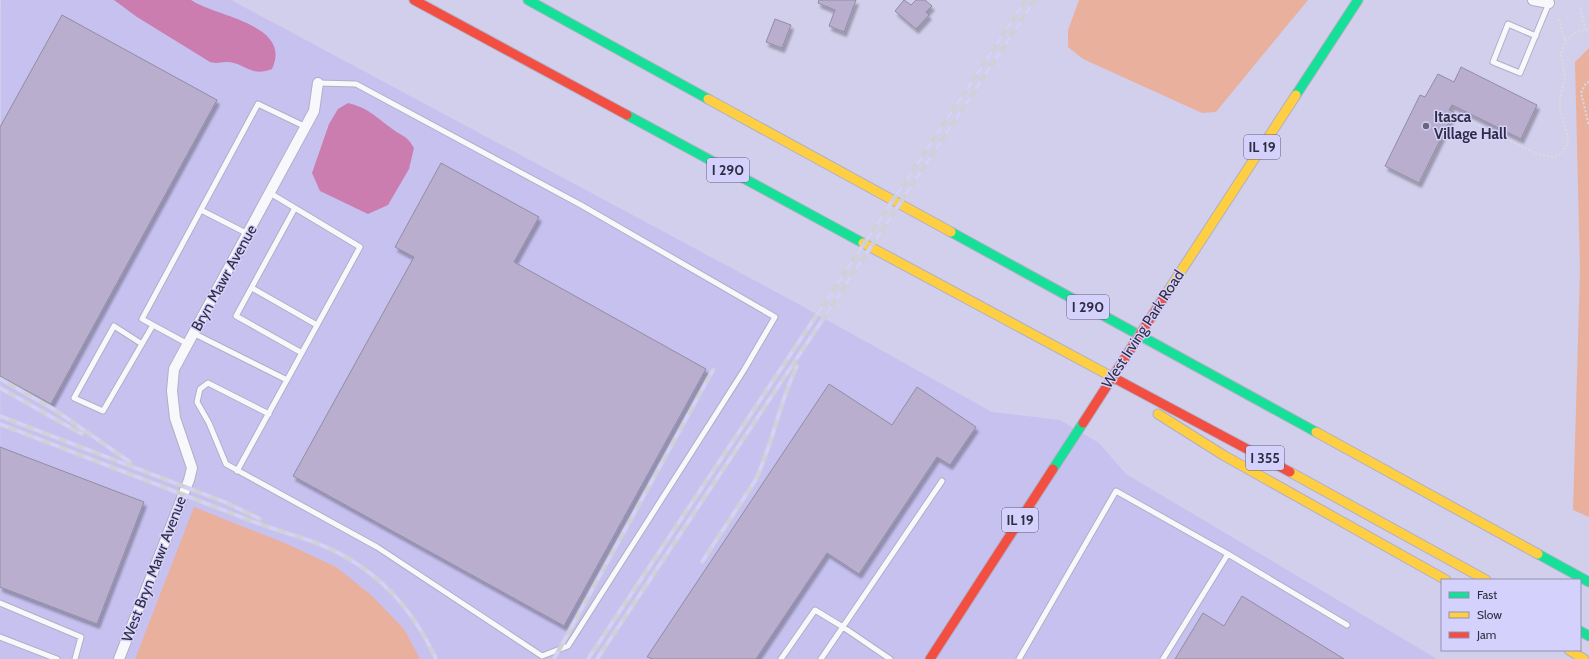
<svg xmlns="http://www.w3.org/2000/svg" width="1589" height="659" font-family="Cabin,sans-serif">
<defs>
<filter id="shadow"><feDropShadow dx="2.5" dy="4.5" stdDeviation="1" flood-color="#0004"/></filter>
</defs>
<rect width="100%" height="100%" fill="#d2cfec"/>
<path fill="#c6c1ef" d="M1 0H231L793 301 992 412 1060 420 1099 443 1126 474 1437 659H0Z"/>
<path fill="#e9b09d" d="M1079 0H1308L1216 112 1202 113 1083 59 1068 47V30Z
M1589 48V517L1573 510 1580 271 1575 62Z
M194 507 287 544 336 567 371 595 404 629 420 659H135Z"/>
<path fill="#cb7db0" d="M114 0H191C216 17 293 24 272 69 250 78 245 62 226 62 220 62 217 64 210 62L137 17Z
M348 103C368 108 375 116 391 128 401 136 407 135 414 148L409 169 388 205 368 214 320 191 312 173 329 124 338 109Z"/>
<path fill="#baaece" stroke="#928ca2" filter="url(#shadow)" d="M819 0H856L844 32 829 26 835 10 818 3Z
M904 0 911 5 916 0H925L932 6 926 12 929 15 916 29 895 11Z
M62 15 217 100 51 404 0 376V127Z
M775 19 791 25 782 48 766 42Z
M1461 67 1537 105 1521 139 1452 105 1449 110 1454 112 1419 183 1385 166 1420 95 1425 97 1438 74 1454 82Z
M441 163 539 217 514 262 706 369 564 626 293 476 414 257 395 247Z
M829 384 892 425 917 387 976 427 950 465 937 457 859 574 827 553 756 659H653L647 657Z
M0 447 144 502 97 624 0 587Z
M1242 596 1344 659H1175L1203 613 1224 626Z"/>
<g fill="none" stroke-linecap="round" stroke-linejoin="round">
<g stroke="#b0afc5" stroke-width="7">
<path id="lane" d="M1536 36 1508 24 1493 62 1520 73 1549 3
M295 208 236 316 302 353
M201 210 248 234
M252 288 317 325
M193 333 287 380
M142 344 114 326 74 398 103 411 153 325
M188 344 142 319 258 104 306 127
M269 414 208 383 200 389 197 402 209 423 226 464 377 547 542 656 568 646 744 370 775 317 581 205 356 84 318 83
M237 471 360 247 270 193
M0 603 81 637 75 659
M0 637 57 659
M781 659 815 610 843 627 890 659
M821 659 942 481
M1019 659 1116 491 1228 554
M1163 659 1228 554 1347 625"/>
</g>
<g stroke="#b0afc5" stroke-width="12">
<path id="street" d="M1533 0 1549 3
M119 659 189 480 192 468 175 418 172 391 174 369 314 111 318 83"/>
</g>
<g stroke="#b0afc5" stroke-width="11">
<path id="fast" d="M528 0 708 99
M1296 95 1358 0
M627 115 863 243
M951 232 1316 432
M1053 469 1083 423
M1538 554 1589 582
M1580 631 1589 636"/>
</g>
<g stroke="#b0afc5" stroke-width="11">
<path id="slow" d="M708 99 951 232
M863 243 1116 379
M1166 294 1296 95
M1158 414 1223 455 1446 580
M1316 432 1538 554
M1290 472 1486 580
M1569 650 1584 659"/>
</g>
<g stroke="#b0afc5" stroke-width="11">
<path id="jam" d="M414 0 627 115
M1116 379 1290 472
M930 659 1053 469"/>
</g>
<path stroke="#dad9e2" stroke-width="2" stroke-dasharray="2 2" stroke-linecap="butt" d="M1580 8 1586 30
M1559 19 1565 42
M1589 82 1586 83 1581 93 1589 126
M1460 116 1537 154 1554 157 1562 153 1567 145 1568 137 1560 110V99L1565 77 1561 55 1565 42 1572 35 1579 31 1589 30"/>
<use href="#lane" stroke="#f8f8fc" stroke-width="5"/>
<use href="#street" stroke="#f8f8fc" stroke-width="10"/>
<use href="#fast" stroke="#16e098" stroke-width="9"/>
<use href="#slow" stroke="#ffcf43" stroke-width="9"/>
<use href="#jam" stroke="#f24e42" stroke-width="9"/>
<g stroke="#d0d0d8" stroke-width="4.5">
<path id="rail" d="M0 379 55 410 130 462
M0 388 82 434
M0 416 227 503 260 519
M0 424C83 456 166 488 249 520 289 536 323 540 360 566 394 589 419 622 436 659
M702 562 755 481C773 444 779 403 797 366
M554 659 713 370
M588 659 1026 0
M597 659 1035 0"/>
</g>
<use href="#rail" stroke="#d5d1fd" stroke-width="3" stroke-dasharray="9" stroke-linecap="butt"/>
<g stroke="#b0afc5" stroke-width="11" stroke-linecap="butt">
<path id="jam-bridge" d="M1083 423 1166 294"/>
</g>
<use href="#jam-bridge" stroke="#f24e42" stroke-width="9"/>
</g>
<circle fill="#68667e" stroke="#d5d1fd" stroke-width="1.5" cx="1426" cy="126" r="4"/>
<g text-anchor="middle" stroke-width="3" stroke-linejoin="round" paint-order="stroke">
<g fill="#d5d1fd" stroke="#615e7a" stroke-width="1">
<rect x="1244" y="135" width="36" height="24" rx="3"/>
<rect x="707" y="158" width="42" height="24" rx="3"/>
<rect x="1067" y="295" width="42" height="24" rx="3"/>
<rect x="1246" y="446" width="38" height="24" rx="3"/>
<rect x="1002" y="508" width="36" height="24" rx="3"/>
</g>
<g font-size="14" font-weight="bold" fill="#2f2d42">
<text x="1262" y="152">IL 19</text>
<text x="728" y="175">I 290</text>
<text x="1088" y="312">I 290</text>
<text x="1265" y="463">I 355</text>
<text x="1020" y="525">IL 19</text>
</g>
<g font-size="15" font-weight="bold" fill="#2f2d42" stroke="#d5d1fd" text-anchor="start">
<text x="1434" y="122">Itasca<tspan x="1434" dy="17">Village Hall</tspan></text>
</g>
<g font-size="15" fill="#2f2d42" stroke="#d5d1fd">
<text transform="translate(224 278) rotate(-61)" y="5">Bryn Mawr Avenue</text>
<text transform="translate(1143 329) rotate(-57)" y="5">West Irving Park Road</text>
<text transform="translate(154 569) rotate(-69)" y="5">West Bryn Mawr Avenue</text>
</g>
</g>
<rect x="1441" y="579" width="140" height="72" fill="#d5d1fd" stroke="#938fb2"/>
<rect x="1449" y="592" width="20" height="6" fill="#16e098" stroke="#938fb2"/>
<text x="1477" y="599" font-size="12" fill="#2f2d42">Fast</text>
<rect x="1449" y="612" width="20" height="6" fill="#ffcf43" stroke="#938fb2"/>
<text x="1477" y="619" font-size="12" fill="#2f2d42">Slow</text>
<rect x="1449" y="632" width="20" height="6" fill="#f24e42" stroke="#938fb2"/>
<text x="1477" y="639" font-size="12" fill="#2f2d42">Jam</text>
</svg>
